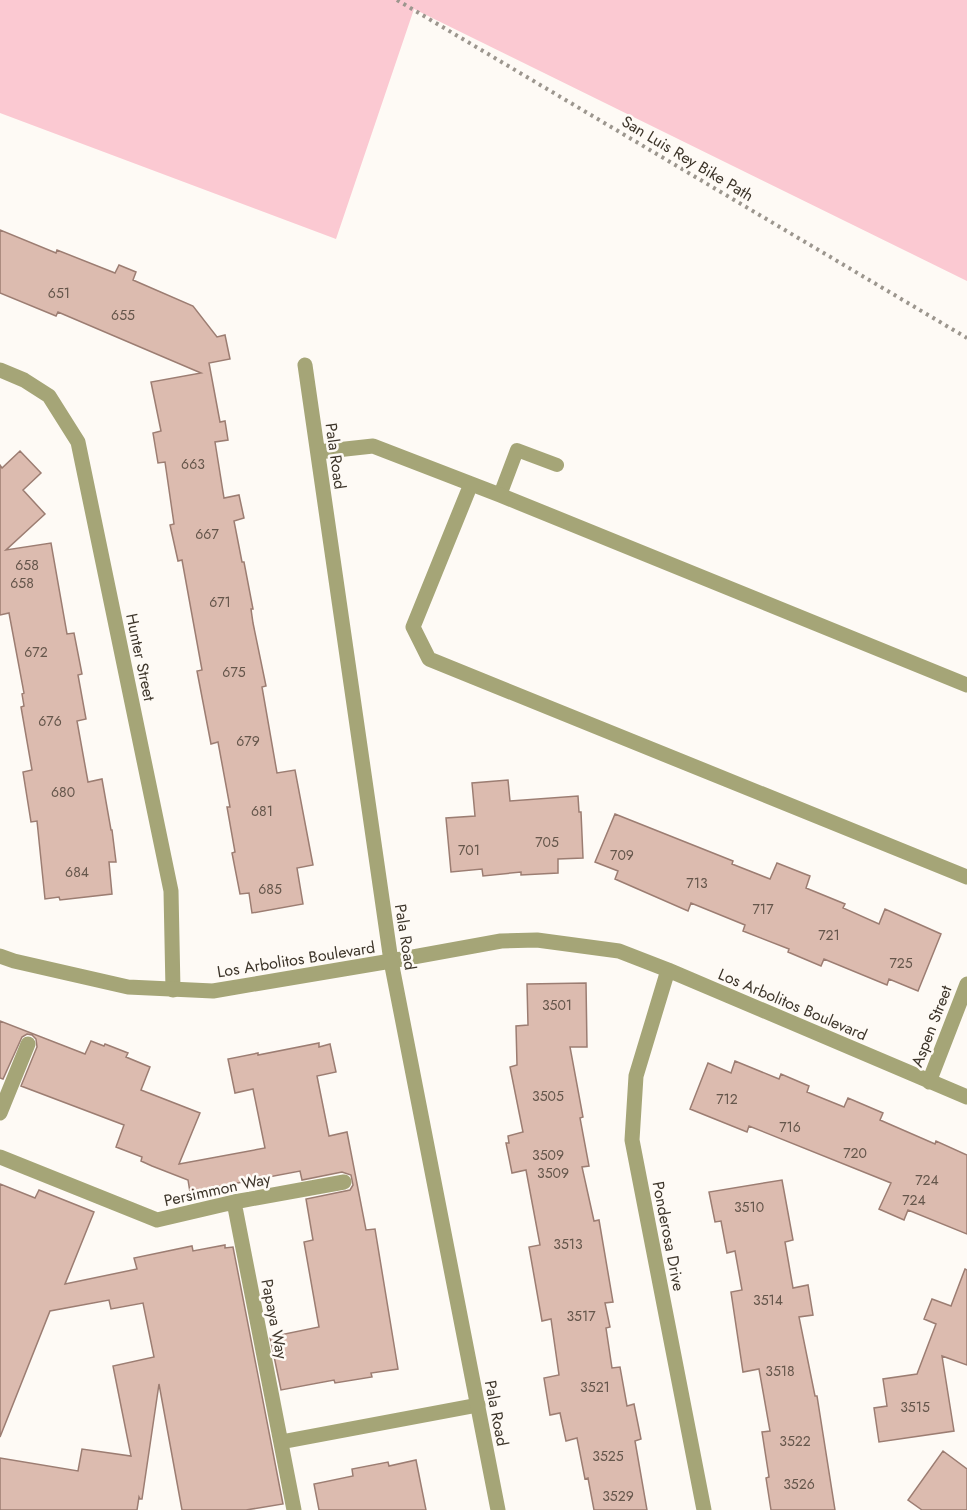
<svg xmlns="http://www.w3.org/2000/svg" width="967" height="1510" font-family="Jost,sans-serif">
<rect width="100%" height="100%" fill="#fefaf5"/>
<path fill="#fbc9d2" d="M0 0H967V281L414 9 336 239 0 113Z"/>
<path fill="#dcbbaf" stroke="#9c7d72" stroke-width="1.5" d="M0 230 56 253 57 250 115 273 119 265 136 272 133 280 193 306 217 337 225 335 230 359 209 363 220 422 225 421 228 440 215 442 224 498 239 495 244 518 234 521 242 562H244L253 609H251L253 623 266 686 262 687 277 773 295 770 313 865 297 868 303 904 252 913 249 893 240 894 232 853 235 852 227 807H230L218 742 211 744 197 671 202 670 182 560 178 561 170 525 174 524 165 462 158 463 153 433 161 431 151 382 201 373 58 312 56 316 0 293Z
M20 451 41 473 23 490 45 514 6 550 51 543 67 634 74 633 82 674 78 675 86 719 77 721 88 782 102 779 111 830H112L116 862H109L112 894 60 900 59 897 45 899 37 821 31 822 23 772 32 770 21 707 24 706 22 694 24 693 9 613 0 615V465L2 468Z
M508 780 510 801 578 796 579 812H581L583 858 558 859V873L521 875V872L483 876 482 869 451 872 446 818 475 816 472 783Z
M615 814 733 861 732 864 770 879 777 863 810 876 806 888 845 904 843 908 879 924 885 909 941 934 918 991 889 979 887 985 824 959 821 966 788 952 789 949 743 931 745 925 691 903 688 911 615 879 618 871 595 862Z
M586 983 587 1047H570L583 1117 580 1118 589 1166 582 1167 594 1221 599 1220 613 1302 605 1303 610 1327 606 1328 612 1368 620 1367 627 1406 634 1404 641 1439 635 1441 647 1510H594L588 1478 585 1479 577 1438 566 1441 560 1413 550 1415 544 1378 559 1375 551 1319 542 1321 529 1247 540 1245 526 1170 512 1173 506 1143H509L508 1136 523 1132 510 1067 517 1065 516 1026 528 1025 527 984Z
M0 1021 85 1054 91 1041 104 1046 105 1044 128 1053 126 1057 150 1067 141 1090 200 1113 179 1164 265 1148 253 1089 235 1093 228 1059 258 1053V1055L319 1043V1047L330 1044 336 1072 317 1076 329 1136 347 1132 366 1230 375 1229 398 1369 371 1373 372 1377 335 1383 334 1380 281 1390 270 1337 319 1327 304 1242 313 1240 306 1199 350 1190 353 1185 351 1175 342 1172 302 1180 300 1171 190 1192 188 1180 152 1166 141 1161 142 1157 116 1147 124 1125 21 1086 37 1047 36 1039 32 1035 27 1034 22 1037 3 1079 0 1078Z
M735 1061 779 1079 781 1074 809 1086 807 1092 844 1107 848 1098 883 1113 880 1120 935 1144 936 1141 967 1155V1234L908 1210 904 1220 879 1209 891 1183 749 1126 747 1132 690 1109 708 1063 731 1073Z
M782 1180 793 1240 785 1242 793 1288 808 1285 813 1315 799 1317 815 1396H817L835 1510H771L766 1478 769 1477 762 1432 770 1431 759 1369 743 1372 731 1292 742 1290 735 1251 727 1253 721 1221 715 1222 709 1192Z
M0 1184 35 1198 39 1190 94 1212 65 1284 137 1269 134 1258 192 1246 193 1251 225 1245V1248L233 1247 283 1504 246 1510H182L159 1384 142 1499H140L139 1497 137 1510H0V1458L78 1471 82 1449 131 1456 113 1366 154 1357 143 1303 111 1309 109 1300 50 1311 0 1437Z
M965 1269 967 1270V1365L942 1356 954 1431 879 1442 874 1408 887 1406 883 1379 917 1374 936 1324 924 1319 932 1299 951 1306Z
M943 1451 967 1469V1510H922L908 1500Z
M416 1460 426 1510H319L314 1484 353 1476 352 1469 388 1462 389 1466Z"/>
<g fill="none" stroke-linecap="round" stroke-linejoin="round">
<path stroke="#9c968e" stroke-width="4" stroke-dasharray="3 4.5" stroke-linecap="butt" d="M397 0 967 338"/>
<path stroke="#a5a577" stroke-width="14" d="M500 495 517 450 557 465"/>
<path stroke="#a5a577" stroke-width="15" d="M305 365 391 961 501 941 537 940 619 951 668 970 967 1097
M0 370 24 380 49 396 78 442 171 891 173 990
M318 452 373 446 500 495 967 685
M471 484 413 627 429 659 967 877
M668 970 636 1076 632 1140 704 1510
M929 1082 967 984
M0 1113 28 1044
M0 1157 157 1220 234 1202 344 1182
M234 1202 294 1510
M281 1442 478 1405"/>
<path stroke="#a5a577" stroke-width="15" d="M0 956 14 961 128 987 213 991 391 961 498 1510"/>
</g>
<g text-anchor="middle" stroke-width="5" stroke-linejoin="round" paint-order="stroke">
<g font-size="14" fill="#65564b">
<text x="59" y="298">651</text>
<text x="123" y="320">655</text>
<text x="193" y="469">663</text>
<text x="207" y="539">667</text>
<text x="27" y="570">658</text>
<text x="22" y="588">658</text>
<text x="220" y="607">671</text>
<text x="36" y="657">672</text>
<text x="234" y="677">675</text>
<text x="50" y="726">676</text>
<text x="248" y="746">679</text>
<text x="63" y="797">680</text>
<text x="262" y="816">681</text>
<text x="547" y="847">705</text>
<text x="469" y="855">701</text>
<text x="622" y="860">709</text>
<text x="77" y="877">684</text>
<text x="697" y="888">713</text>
<text x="270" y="894">685</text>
<text x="763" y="914">717</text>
<text x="829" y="940">721</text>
<text x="901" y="968">725</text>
<text x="557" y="1010">3501</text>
<text x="548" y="1101">3505</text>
<text x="727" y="1104">712</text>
<text x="790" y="1132">716</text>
<text x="855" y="1158">720</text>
<text x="548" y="1160">3509</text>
<text x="553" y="1178">3509</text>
<text x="927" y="1185">724</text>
<text x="914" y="1205">724</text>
<text x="749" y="1212">3510</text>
<text x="568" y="1249">3513</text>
<text x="768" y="1305">3514</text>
<text x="581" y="1321">3517</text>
<text x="780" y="1376">3518</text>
<text x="595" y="1392">3521</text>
<text x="915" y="1412">3515</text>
<text x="795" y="1446">3522</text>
<text x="608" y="1461">3525</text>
<text x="799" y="1489">3526</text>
<text x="618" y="1501">3529</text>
</g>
<g font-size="16" fill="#3d352a" stroke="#fefaf5">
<text transform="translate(688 158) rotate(31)" y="6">San Luis Rey Bike Path</text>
<text transform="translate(336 456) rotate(82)" y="6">Pala Road</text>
<text transform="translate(141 657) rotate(78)" y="6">Hunter Street</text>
<text transform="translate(406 937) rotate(81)" y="6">Pala Road</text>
<text transform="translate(296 959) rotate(-9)" y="6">Los Arbolitos Boulevard</text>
<text transform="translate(793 1004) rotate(23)" y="6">Los Arbolitos Boulevard</text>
<text transform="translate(931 1026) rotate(-69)" y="6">Aspen Street</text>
<text transform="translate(217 1189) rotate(-12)" y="6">Persimmon Way</text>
<text transform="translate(669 1236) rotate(79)" y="6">Ponderosa Drive</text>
<text transform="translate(275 1319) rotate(79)" y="6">Papaya Way</text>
<text transform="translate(497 1413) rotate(79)" y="6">Pala Road</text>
</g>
</g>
</svg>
